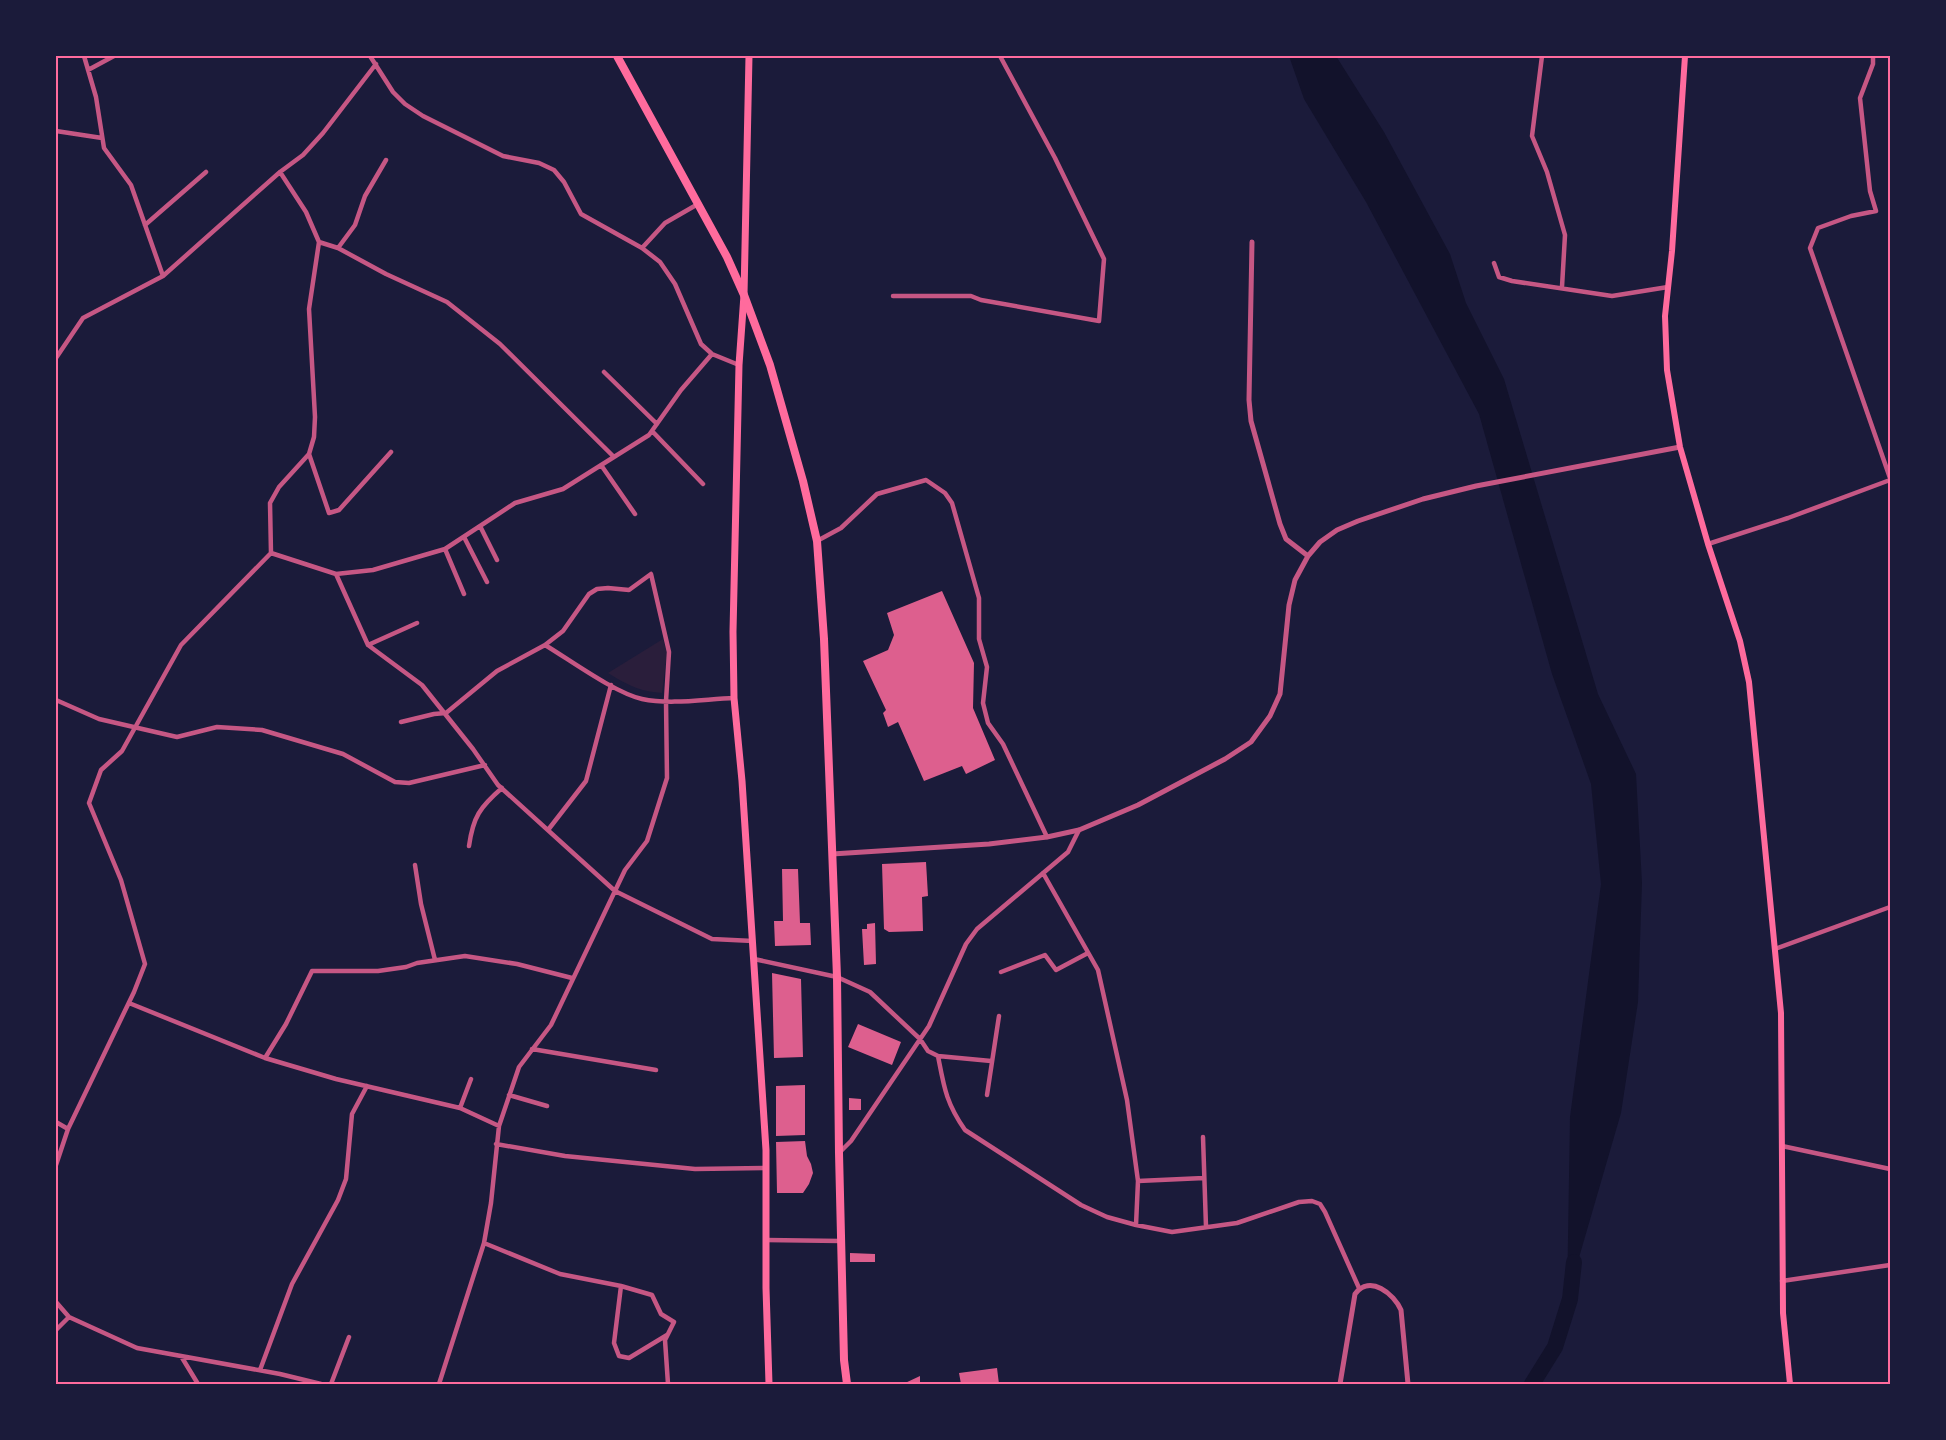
<svg xmlns="http://www.w3.org/2000/svg" width="1946" height="1440" font-family="'Roboto Serif',serif">
<rect width="100%" height="100%" fill="#1b1b3a"/>
<path fill="#2a1e3b" d="M663 639 667 653 662 693C638 691 628 685 608 673Z"/>
<path fill="#12122b" d="M1289 56H1336L1384 132 1450 254 1466 303 1504 379 1598 694 1636 774 1642 883 1638 1002 1621 1113 1567 1299 1570 1117 1601 884 1591 784 1552 674 1479 414 1366 202 1304 99Z"/>
<g fill="none" stroke-linecap="round" stroke-linejoin="round">
<path stroke="#12122b" stroke-width="16" d="M1532 1384 1555 1347 1570 1299 1574 1262"/>
</g>
<path fill="#dd5f8e" d="M942 591 974 663 973 708 995 760 966 774 962 766 924 781 898 722 888 727 883 713 886 710 863 661 888 650 894 635 887 613Z
M926 862 928 896 922 897 923 931 889 932 884 929 882 864Z
M782 869H798L800 923H810L811 945 775 946 774 921H783Z
M875 923 876 964 864 965 862 929H867V924Z
M772 973 801 979 803 1057 774 1058Z
M858 1024 901 1042 892 1065 848 1047Z
M805 1085V1135L776 1136V1086Z
M849 1098 861 1099V1110H849Z
M805 1141 807 1156 811 1164 813 1173 809 1184 803 1193H777L776 1142Z
M850 1253 875 1254V1262H850Z
M997 1368 999 1384H961L959 1373Z
M920 1376V1384H903Z"/>
<g fill="none" stroke-linecap="round" stroke-linejoin="round">
<path stroke="#c65784" stroke-width="4.5" d="M84 56 96 97 104 148 131 185 163 276
M370 56 393 92 405 104 423 116 503 156 539 163 554 170 564 182 581 214 642 248 660 262 675 284 701 344 712 354 739 365
M1542 56 1532 136 1547 172 1565 235 1562 287
M1873 56V64L1860 98 1870 191 1876 211 1851 216 1818 228 1810 248 1890 478
M88 70 114 56
M56 131 102 138
M145 225 206 172
M319 242 338 248 386 274 447 302 500 344 614 457
M338 248 355 225 365 196 386 160
M642 248 665 223 698 204
M1494 263 1499 277 1512 281 1612 296 1668 287
M893 296H971L981 300 1099 321 1104 259 1055 158 1000 56
M56 358 83 318 163 276 280 172 303 155 323 133 376 64
M604 372 657 424
M652 431 703 484
M309 454 329 513 339 510 391 452
M601 465 635 514
M480 526 497 560
M464 537 487 582
M817 541 841 528 877 494 926 480 945 493 952 503 979 598V639L987 667 983 703 988 723 1003 744 1047 837
M1708 544 1788 518 1890 480
M445 549 464 594
M271 553 336 574 373 570 445 549 515 503 563 489 649 435 681 390 712 354
M336 574 368 645 422 685 473 749 498 785 615 891 712 939 753 941
M368 645 417 623
M545 645C570 660 615 693 642 699 671 705 705 699 734 698
M56 700 99 719 177 737 217 727 262 730 343 754 395 782 409 783 485 765
M401 722 434 714 446 713 497 671 545 645 563 631 589 594 597 589 608 588 629 590 651 574 669 652 666 701 667 778 647 841 625 870 551 1025 519 1067 499 1126 491 1203 484 1243 439 1384
M548 830 586 781 611 685
M469 846C473 817 480 807 502 788
M415 865 421 904 435 960
M1043 873 1098 970 1127 1100 1138 1181 1136 1225
M1775 949 1890 907
M754 959 837 977 870 992 920 1039 928 1051 938 1056C944 1087 946 1103 965 1130L1081 1205 1107 1217 1136 1225 1172 1232 1237 1223 1299 1202 1312 1201 1320 1204 1325 1212 1359 1288
M1001 972 1045 955 1056 970 1088 953
M129 1003 265 1058 336 1079 460 1108 499 1126
M532 1049 656 1070
M938 1056 991 1061
M265 1058 286 1024 312 971H378L406 967 417 963 465 956 517 964 572 978
M509 1095 547 1106
M987 1095 999 1016
M460 1108 471 1079
M56 1122 68 1129
M1203 1137 1206 1227
M496 1144 565 1156 695 1169 766 1168
M1782 1146 1890 1169
M839 1153 851 1141 929 1026 966 944 977 929 1068 852 1079 830
M56 1165 68 1129 134 992 145 964 121 880 89 803 101 770 122 751 181 645 271 553 270 503 279 487 309 454 314 437 315 417 309 309 319 242 306 212 280 172
M1138 1181 1204 1178
M766 1240 841 1241
M484 1243 560 1274 621 1286
M1782 1281 1890 1265
M56 1302 69 1317 137 1348 280 1374 321 1384
M56 1330 69 1317
M667 1335 629 1358 619 1356 614 1343 621 1286 652 1295 661 1314 674 1322 665 1340 668 1384
M181 1356 198 1384
M260 1370 292 1284 338 1200 346 1179 352 1114 367 1086
M331 1384 349 1337"/>
<path stroke="#c65784" stroke-width="5" d="M1252 242 1249 400 1251 421 1280 524 1286 539 1308 556
M832 854 989 844 1047 837 1079 830 1138 805 1225 759 1251 742 1270 716 1280 694 1289 605 1295 580 1308 556 1320 542 1337 530 1358 521 1423 499 1476 486 1680 447
M1340 1384 1355 1294C1370 1274 1394 1294 1401 1310L1408 1384"/>
<path stroke="#ff6b9d" stroke-width="6" d="M1685 56 1672 251 1665 316 1667 370 1680 447 1708 544 1740 641 1749 682 1781 1013 1783 1313 1790 1384"/>
<path stroke="#ff6b9d" stroke-width="7" d="M749 56 744 295 739 365 733 632 734 698 742 781 766 1150V1288L769 1384"/>
<path stroke="#ff6b9d" stroke-width="8" d="M617 56 727 257 744 295 770 365 803 481 817 541 824 639 837 977 839 1153 844 1360 847 1384"/>
</g>
<rect width="1946" height="1440" fill="none" stroke="#1b1b3a" stroke-width="114"/>
<rect x="57" y="57" width="1832" height="1326" fill="none" stroke="#ff6b9d" stroke-width="2"/>
</svg>
